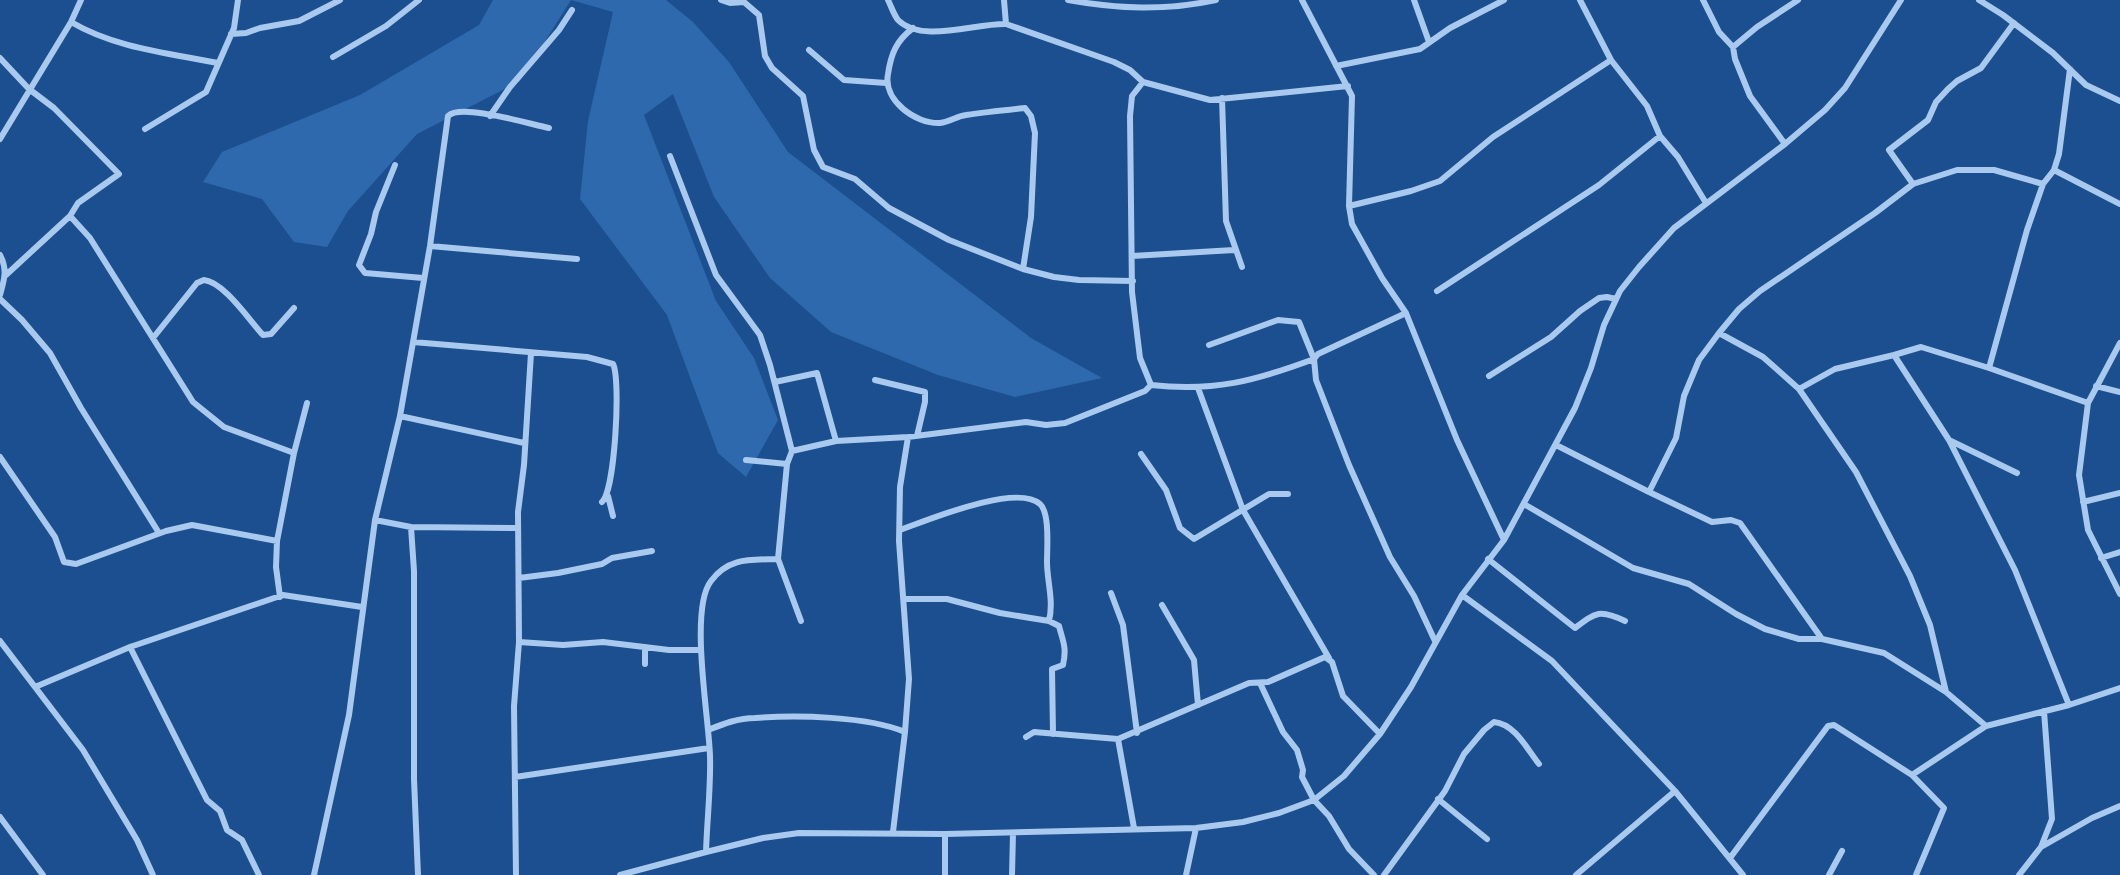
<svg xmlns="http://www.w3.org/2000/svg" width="2120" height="875" font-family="'Sofia Sans Condensed',sans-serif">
<rect width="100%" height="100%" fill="#1b4f8f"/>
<path fill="#2e69ad" d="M493 0H666L693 22 729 62 788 152 1031 338 1102 378 1015 397 938 375 831 332 770 278 714 197 673 94 644 115 716 301 754 358 778 420 746 477 718 453 667 315 580 199 588 121 613 12 571 0 520 81 417 134 348 211 327 247 294 242 262 199 203 182 222 152 360 95 479 25Z"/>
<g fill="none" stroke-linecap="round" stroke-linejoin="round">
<path stroke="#a9c9ee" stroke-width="6" d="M721 0 730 3 744 2 759 15 765 56 772 68 803 96 814 150 823 167 855 179 889 208 949 240 1023 269 1054 277 1079 280 1133 281
M888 0C891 6 894 15 898 20 922 44 975 23 1006 24L1114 62 1130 70 1143 82 1210 100 1348 86
M1004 0 1006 24
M1068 0C1118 9 1165 11 1216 0
M1302 0 1352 96 1349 206 1352 224 1382 278 1406 313 1457 440 1504 540
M1414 0 1429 42
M1580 0 1611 60 1647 106 1660 136 1678 157 1706 203
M1703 0 1719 32 1733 47 1735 59 1750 96 1785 144
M1979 0 2003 15 2053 53 2086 85 2120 101
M71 22C115 48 168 53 218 63
M913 28C896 41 891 54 888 74 883 100 915 124 940 123 950 122 957 116 966 115 986 112 1006 110 1025 108L1031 116 1035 133 1031 217 1023 269
M231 34 246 33 260 28 299 21 340 0
M1733 47 1757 27 1798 0
M809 50 844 80 886 83
M333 57 386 26 419 0
M0 58 29 89 54 108 119 174 78 203 70 216 6 275
M1336 66 1420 49 1450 28 1504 0
M2070 69 2059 154 2054 170 2120 204
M1222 98 1226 221 1242 267
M490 116 510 87 559 30 572 10
M145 129 206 92 234 28 238 0
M0 139 71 22 81 0
M670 156 716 275 760 335 770 365 792 451 787 464 778 559 801 621
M395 165 376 212 371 234 359 265 365 273 423 278
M1913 184 1889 150 1928 120 1936 102 1948 89 1957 81 1981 68 2014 23
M1349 206 1411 191 1440 181 1493 137 1611 60
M70 216 90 238 193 402 224 427 294 453 277 541 276 567 280 597
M430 246 577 259
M0 255C8 270 4 280 0 295
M1132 256 1234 250
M1437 291 1599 185 1660 136
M0 299 22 320 50 353 81 408 159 533
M1719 333 1739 309 1760 291 1875 213 1913 184 1957 170H1994L2043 184
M153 338 197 283 204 280C224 282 249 320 263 335L271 334 294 308
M413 342 587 357 613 364C621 379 615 491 602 502
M1209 345 1278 320 1299 322 1314 359 1316 380 1349 465 1390 557 1414 596 1435 641
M1894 355 1921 347 1989 368 2088 403 2079 475 2088 530 2120 594
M1989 368 2027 230 2043 184 2054 170
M1489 376 1551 337 1580 311 1599 298 1607 297 1616 299
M875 380 925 392V402L917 436
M775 382 817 373 836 441
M1151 385C1214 392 1255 381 1314 359L1318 354 1406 313
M2096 386 2120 392
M1198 388 1243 510 1329 658
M1799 389 1835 369 1894 355 1949 440 2015 570 2069 705
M2088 403 2120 343
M400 416 524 443
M1951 441 2017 473
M1556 445 1649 492 1676 438 1684 396 1699 360 1719 333 1763 357 1799 389 1856 472 1910 576 1930 625 1946 692
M792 451 836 441 908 437 1026 422 1046 425 1065 423 1145 391 1151 385 1140 358 1132 292 1130 116 1132 96 1143 82
M294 453 307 403
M1141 454 1166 490 1180 528 1194 539 1269 494H1288
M0 457 55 537 64 562 76 564 166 531 192 525 277 541
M746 460 787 464
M1649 492 1712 522 1731 520 1740 523 1822 639
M608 496 613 516
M2083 502 2120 493
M1524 504 1633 568 1689 584 1736 614 1765 629 1799 639H1822L1884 653 1946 692 1986 726 2069 705 2120 688
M375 520 411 527 518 528
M411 527 414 571V779L418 875
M900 530C928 520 1016 483 1040 504 1050 513 1047 548 1047 562 1047 581 1054 601 1049 621
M2101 558 2120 552
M1488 559 1575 628C1596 612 1600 609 1625 621
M519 578 558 573 602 564 612 558 652 551
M1111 593 1123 625 1137 733
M1462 595 1552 661 1675 791 1743 875
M904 599H947L1000 613 1049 621 1059 626C1063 642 1067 647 1063 665L1052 669 1053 734
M1162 605 1194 660 1198 705
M0 641 83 750 137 840 153 875
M519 642 563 645 603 642 669 650H700
M130 647 207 800 220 811 227 830 242 840 259 875
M645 664V647
M1260 683 1283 732 1297 750 1303 770 1302 777 1314 800 1329 816 1349 849 1374 875
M35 687 130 647 283 595 362 607
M708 730C723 724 738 718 755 718 796 715 867 716 905 732L909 679 899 541 900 487 908 437
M1026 737 1034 732 1118 739 1249 683 1268 682 1325 657 1332 662 1343 696 1380 734
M1118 739 1134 828
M1912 775 1944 808 1916 875
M515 777 709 748
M1438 799 1487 839
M0 817 43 875
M893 832 905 732
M945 834V875
M2041 847 2092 818 2120 806
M706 852C707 820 711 787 710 756 709 718 689 609 711 581 729 557 751 560 778 559
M1730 858 1828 726 1834 725 1912 775 1986 726
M314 875 349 715 375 520 400 416 430 246 448 116C461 103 529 124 549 128
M516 875 514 706 519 642 518 512 524 465 531 353
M620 875 706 852 763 838 799 833 945 834 1196 828 1243 822 1279 813 1314 800 1344 776 1380 734 1411 687 1462 595 1504 540 1575 408 1591 368 1604 325 1620 291 1639 267 1674 228 1785 144 1825 110 1845 88 1901 0
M1012 875 1013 833
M1186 875 1196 828
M1384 875 1445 791 1464 754 1484 730 1494 722C1515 724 1527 749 1539 764
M1576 875 1675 791
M1829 875 1842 851
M2019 875 2041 847 2052 819 2044 711"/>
</g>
</svg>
